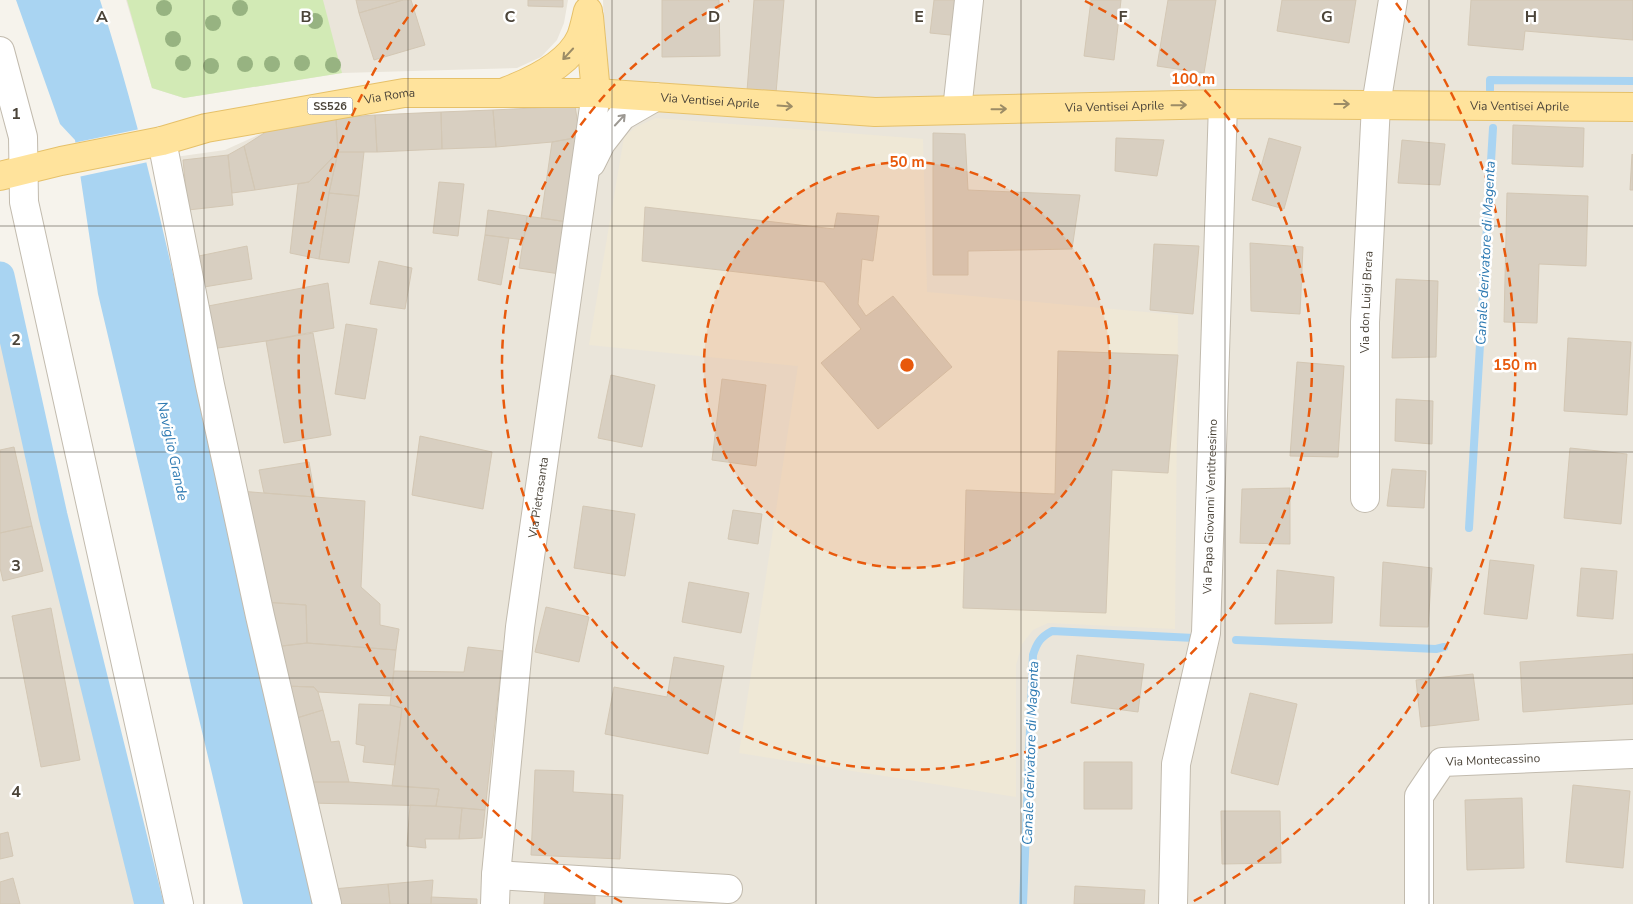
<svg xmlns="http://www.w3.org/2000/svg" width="1633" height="904" font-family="'Nunito Sans',sans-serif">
<rect width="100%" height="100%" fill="#f6f3ec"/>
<path fill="#eae5da" d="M126 0H568L564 23 557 40 541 57 517 68 342 73 184 98 152 88Z
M603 0H1633V904H333L175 157 225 150 269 130 336 118 375 115 575 106 605 76Z
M0 304 139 904H0Z"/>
<path fill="#efe8d6" d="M656 118 923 139 927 292 1178 315 1175 629 1048 623 1033 630 1022 644 1016 665V797L739 753 798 366 589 345 624 137 636 127Z"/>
<path fill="#d2eab5" d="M127 0H323L342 73 184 98 152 88Z"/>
<path fill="#a9d4f2" d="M16 0H100C147 145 178 295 210 444 244 598 280 751 316 904H243L98 294 75 140 60 124Z"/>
<path fill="#f6f3ec" d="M140 129 148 162 78 177 73 143Z"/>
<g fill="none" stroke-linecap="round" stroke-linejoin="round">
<path stroke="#a9d4f2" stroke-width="8" d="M1490 90V80L1633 81
M1469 528 1493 128
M1236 640 1436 649 1444 647
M1023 904 1033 655C1037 642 1041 637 1052 631L1194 638"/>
<path stroke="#a9d4f2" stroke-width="29" d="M0 276 53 516 149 904"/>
</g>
<path fill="#d8cfc1" stroke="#d3c7b4" d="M356 0H403L359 13Z
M403 0H411L425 45 374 60 359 13Z
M528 0H563V7L528 6Z
M662 0H719L720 56 662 57Z
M754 0H784L776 93 747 91Z
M934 0H964L960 36 930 33Z
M1091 0H1121L1114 60 1084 56Z
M1168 0H1216L1204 73 1157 66Z
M1282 0H1356L1349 43 1277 31Z
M1471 0H1633V40L1525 31 1523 50 1468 45Z
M575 106 580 137 552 142 496 147 493 110Z
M493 110 496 147 442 149 441 112Z
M441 112 442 149 377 152 375 115Z
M375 115 377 152H338L336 118Z
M336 118 338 152 309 182 255 190 244 146 269 130Z
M1513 125 1584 128 1583 167 1512 164Z
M933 133 965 134 968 190 1080 195 1072 249 968 251V275H933Z
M580 137 568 222 541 218 552 142Z
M1116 138 1164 140 1157 176 1115 171Z
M1269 138 1301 147 1284 209 1252 200Z
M1402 140 1445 144 1440 185 1398 183Z
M244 146 255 190 232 193 228 155Z
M338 152H364L359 196 329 193Z
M338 152 329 193 319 259 290 253 298 184 309 182Z
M1632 154 1633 155V190H1630Z
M228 155 233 205 188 210 183 160Z
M439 182 464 184 458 236 433 233Z
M329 193 359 196 349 263 319 259Z
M1507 193 1588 196 1586 266 1539 264 1537 323 1504 322Z
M645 207 834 229 837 213 879 216 873 261 862 259 858 304 866 316 893 296 952 367 878 429 821 363 861 329 824 282 642 261Z
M488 210 527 216 524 240 485 235Z
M527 216 568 222 560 274 519 268Z
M485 235 509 238 501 285 478 280Z
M1250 243 1303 247 1300 314 1251 311Z
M1154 244 1199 246 1193 314 1150 310Z
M247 246 252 279 198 288 194 257Z
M379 261 412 268 405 309 370 304Z
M1396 279 1438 281 1436 357 1392 358Z
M328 283 334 328 266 341 211 349 203 307Z
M346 324 377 329 365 399 335 394Z
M313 333 331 435 284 443 266 341Z
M1568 338 1631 342 1627 415 1564 411Z
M1058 351 1178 355 1168 473 1112 470 1106 613 963 608 966 490 1055 494Z
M1297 362 1344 366 1338 457 1290 456Z
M611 375 655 385 642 447 598 438Z
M722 379 766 385 756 466 712 460Z
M1396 399 1433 401 1432 444 1395 441Z
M420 436 492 452 483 509 412 495Z
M14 447 32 526 0 533V450Z
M1570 448 1627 454 1621 524 1564 518Z
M309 462 315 497 264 493 259 470Z
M1392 469 1426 471 1424 508 1387 506Z
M1290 488V544L1240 543 1242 489Z
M239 491 365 501 361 587 380 604V625L399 629 396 650 307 643 306 605 264 602Z
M583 506 635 514 625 576 574 568Z
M733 510 762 514 758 544 728 539Z
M32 526 43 571 3 581 0 568V533Z
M1490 560 1534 565 1527 619 1484 614Z
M1383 562 1432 568 1428 627 1380 626Z
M1581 568 1617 571 1613 619 1577 616Z
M1277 570 1334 577 1332 623 1275 624Z
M689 582 749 593 741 633 682 622Z
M264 602 306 605 307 643 274 647Z
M546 607 589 617 579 662 535 652Z
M51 608 80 760 41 767 12 616Z
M307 643 396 650 391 696 318 692 314 687 283 686 274 647Z
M468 647 503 651 485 810 436 806 439 789 392 786 402 708 390 705 394 671 464 672Z
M1633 654V704L1523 712 1520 662Z
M1077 655 1144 664 1138 712 1071 703Z
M674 657 724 666 708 754 605 734 614 687 667 697Z
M1473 674 1479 720 1421 727 1416 680Z
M283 686 314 687 318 692 323 710 290 720Z
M1250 693 1297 704 1278 785 1231 773Z
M359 704 390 705 402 708 395 765 363 762 365 746 356 744Z
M323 710 331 742 339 741 349 782H304L290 720Z
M1084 762H1132V809H1084Z
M535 770 574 771 573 792 623 795 620 859 531 855Z
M304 782H349L439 789 436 806 309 803Z
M1573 785 1630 791 1623 868 1566 862Z
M1522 798 1524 868 1467 870 1465 800Z
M410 805 462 808 459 839H425L426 848 407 846Z
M462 808 485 810 482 838 459 839Z
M1221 811H1280L1281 863 1222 864Z
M8 832 13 856 0 859V834Z
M13 878 20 904H0V882Z
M433 880 431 904H390L388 884Z
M388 884 390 904H337L333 889Z
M1075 886 1145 890 1144 904H1074Z
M545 891 595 896V904H544Z
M431 897 477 899V904H431Z"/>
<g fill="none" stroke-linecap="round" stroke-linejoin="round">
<g stroke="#c2bbae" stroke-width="30">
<g id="minor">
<path d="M0 51 23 137 24 202 179 904"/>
<path d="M957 110 969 0"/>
<path d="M162 141 210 385 260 616 327 904"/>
<path d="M591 163 601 143 622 116 655 97"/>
<path id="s1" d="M1365 498V322L1376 105 1393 0"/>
<path d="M496 875 728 889"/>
<path id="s2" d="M495 904 496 875 520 627 596 93"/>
<path id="s3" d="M1173 904 1176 764 1206 633 1223 104"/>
<path id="s4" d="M1419 904V796L1442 762 1633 754"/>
</g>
</g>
<g stroke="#e6c16a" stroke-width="30">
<g id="major">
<path d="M589 17 596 93"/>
<path d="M507 91C533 81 569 64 581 37 584 29 586 19 588 11"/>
<path id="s5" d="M0 176 61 161 162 141 206 128 404 93H596L875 112 1223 104 1633 107"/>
</g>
</g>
<use href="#minor" stroke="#fff" stroke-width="28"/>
<use href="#major" stroke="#ffe39c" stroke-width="28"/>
</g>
<g fill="#97b381">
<circle cx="164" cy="8" r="8"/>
<circle cx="240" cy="8" r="8"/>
<circle cx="315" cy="21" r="8"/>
<circle cx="213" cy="23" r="8"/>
<circle cx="173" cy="39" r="8"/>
<circle cx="183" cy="63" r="8"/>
<circle cx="302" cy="63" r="8"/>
<circle cx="245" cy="64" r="8"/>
<circle cx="272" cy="64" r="8"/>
<circle cx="333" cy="65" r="8"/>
<circle cx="211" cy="66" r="8"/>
</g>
<defs><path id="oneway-shaft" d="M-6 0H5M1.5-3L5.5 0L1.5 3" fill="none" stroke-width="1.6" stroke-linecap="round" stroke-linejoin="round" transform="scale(1.25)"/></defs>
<g stroke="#9c8c66">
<use href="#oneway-shaft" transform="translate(568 54) rotate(133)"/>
<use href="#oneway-shaft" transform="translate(1342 104)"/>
<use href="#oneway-shaft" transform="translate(1179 105) rotate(-1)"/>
<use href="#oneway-shaft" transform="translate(785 106) rotate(4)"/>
<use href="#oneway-shaft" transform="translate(999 109) rotate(-1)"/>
</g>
<use stroke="#9c9892" href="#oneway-shaft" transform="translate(620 120) rotate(-47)"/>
<path fill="none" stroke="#4b4439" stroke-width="1" stroke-opacity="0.55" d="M204 0V904M408 0V904M612 0V904M816 0V904M1021 0V904M1225 0V904M1429 0V904M0 226H1633M0 452H1633M0 678H1633"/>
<circle cx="907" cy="365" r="203" fill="#e8590c" fill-opacity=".12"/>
<g fill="none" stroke="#e8590c" stroke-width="2.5" stroke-dasharray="9 6">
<circle cx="907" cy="365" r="203"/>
<path d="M1085 1A405 405 0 1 1 729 1"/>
<path d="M622 902A608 608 0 0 1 418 3M1396 3A608 608 0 0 1 1192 902"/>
</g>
<g text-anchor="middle" stroke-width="5" stroke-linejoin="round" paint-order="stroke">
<rect fill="#fff" stroke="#817c74" stroke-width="1" x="307.5" y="97.5" width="45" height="17" rx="4"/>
<g font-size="11" font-weight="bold" fill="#4b4439">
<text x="330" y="110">SS526</text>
</g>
<g font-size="12" fill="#4b4439" stroke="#fff">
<text dy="4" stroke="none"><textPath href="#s5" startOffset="398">Via Roma</textPath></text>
<text dy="4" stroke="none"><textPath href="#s5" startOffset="719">Via Ventisei Aprile</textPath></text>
<text dy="4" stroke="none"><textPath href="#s5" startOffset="1529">Via Ventisei Aprile</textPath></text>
<text dy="4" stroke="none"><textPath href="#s5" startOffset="1124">Via Ventisei Aprile</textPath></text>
<text dy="4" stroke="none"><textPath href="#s1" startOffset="196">Via don Luigi Brera</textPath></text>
<text dy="4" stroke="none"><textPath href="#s2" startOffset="409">Via Pietrasanta</textPath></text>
<text dy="4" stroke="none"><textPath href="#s3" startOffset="401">Via Papa Giovanni Ventitreesimo</textPath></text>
<text dy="4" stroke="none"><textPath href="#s4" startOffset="200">Via Montecassino</textPath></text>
</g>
<g font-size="14" font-style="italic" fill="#2e7ab2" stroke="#fff">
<text transform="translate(1485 253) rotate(-87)" y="5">Canale derivatore di Magenta</text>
<text transform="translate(173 451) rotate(78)" y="5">Naviglio Grande</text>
<text transform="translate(1030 753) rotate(-88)" y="5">Canale derivatore di Magenta</text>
</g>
</g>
<g font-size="16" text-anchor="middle" font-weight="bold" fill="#4b4439" stroke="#fff" stroke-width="5" stroke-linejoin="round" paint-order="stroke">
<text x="102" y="22">A</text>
<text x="306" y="22">B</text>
<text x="510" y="22">C</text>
<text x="714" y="22">D</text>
<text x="919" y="22">E</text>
<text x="1123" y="22">F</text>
<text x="1327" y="22">G</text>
<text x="1531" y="22">H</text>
<text x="16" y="119">1</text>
<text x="16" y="345">2</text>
<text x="16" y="571">3</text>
<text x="16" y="797">4</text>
</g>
<circle cx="907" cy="365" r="8" fill="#e8590c" stroke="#fff" stroke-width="2.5"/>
<g font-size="15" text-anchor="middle" font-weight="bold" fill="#e8590c" stroke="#fff" stroke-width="5" stroke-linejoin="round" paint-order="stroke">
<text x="1193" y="84">100 m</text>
<text x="907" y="167">50 m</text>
<text x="1515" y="370">150 m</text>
</g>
</svg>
